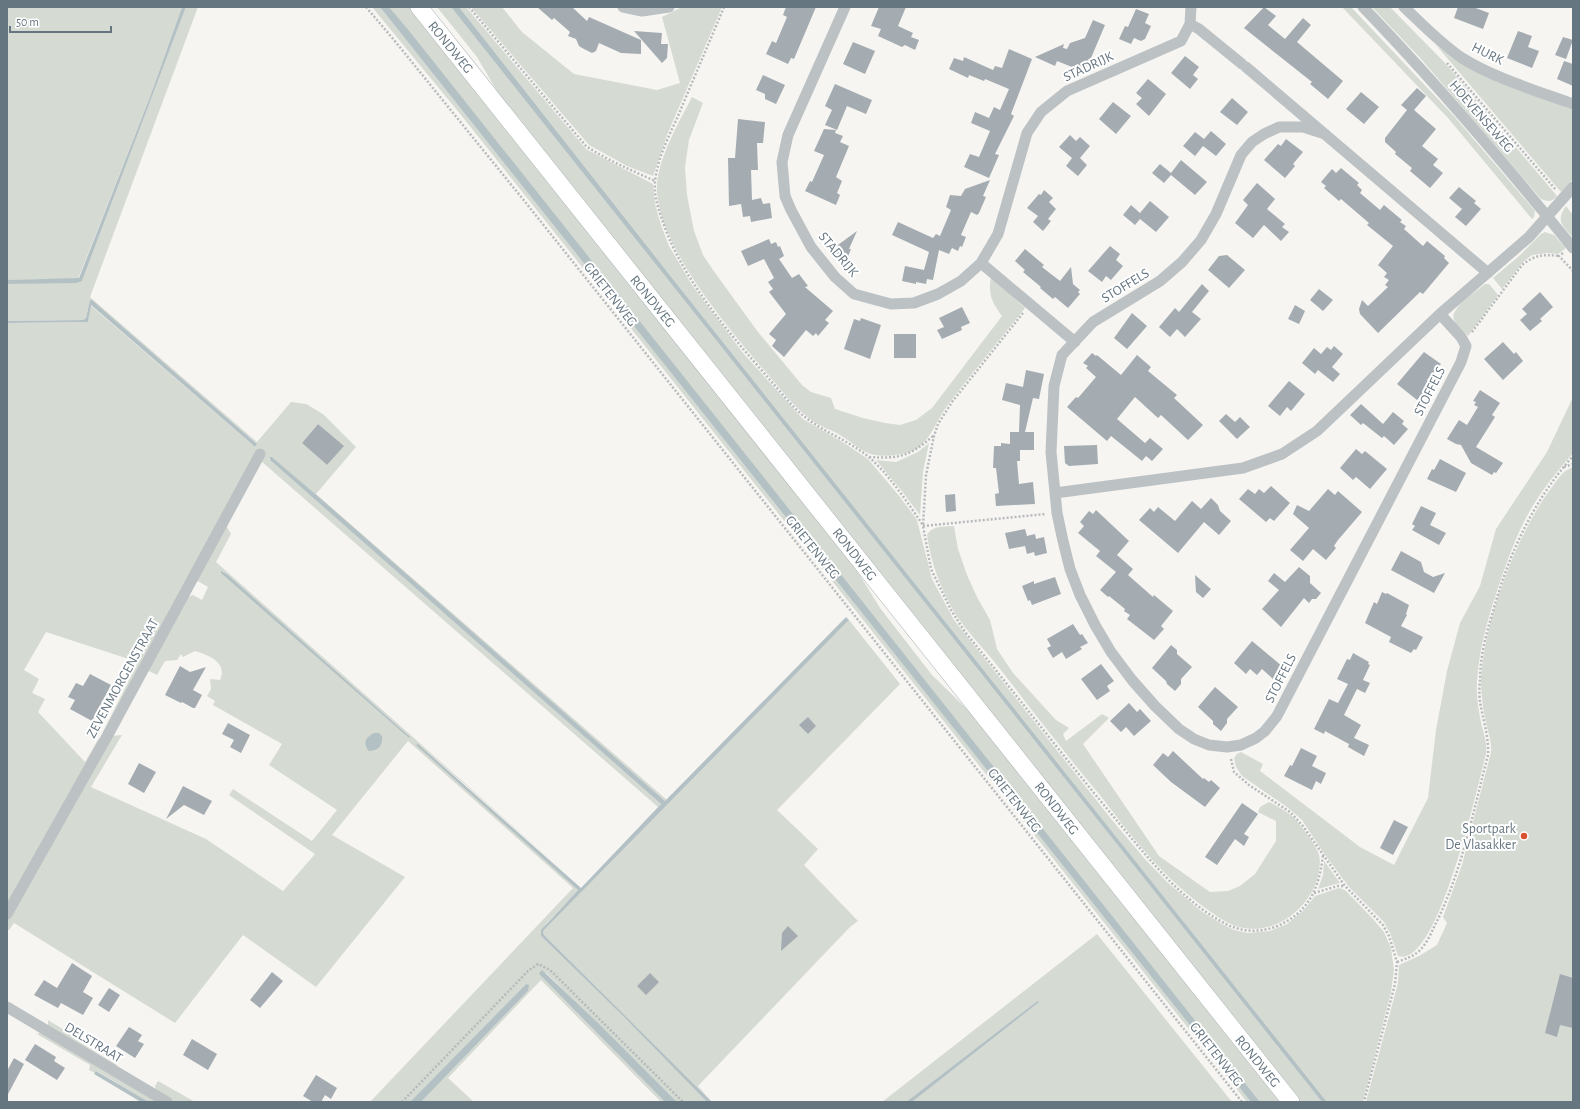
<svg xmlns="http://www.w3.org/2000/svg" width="1580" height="1109" font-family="'Alegreya Sans',sans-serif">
<rect width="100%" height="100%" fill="#f6f5f2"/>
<path fill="#d5dad2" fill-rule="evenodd" d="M7 7H182L150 97 78 279 7 280Z
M186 7H198L90 297 257 442 291 402 306 404 323 414 356 447 316 494 667 800 665 801 272 457 269 459 270 460 661 804 658 807 261 461 107 732H103L138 662 46 632 24 670 39 679 32 693 45 699 38 712 85 762 99 738 100 739 7 908V323L88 322 90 305 253 445 257 444 92 300H90L86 318 83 320 7 321V284L82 281ZM318 424 343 446 327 465 302 443Z
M372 7H380L1251 1102H1247L461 115Z
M389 7H410L851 561 880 608 932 675 975 717 1280 1102H1260Z
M437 7H451L1322 1102H1300L504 103 477 57Z
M459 7H466L586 149 653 184 655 204 661 225 669 246 692 285 743 353 803 419 844 443 868 459 900 497 917 520 932 579 954 620 1112 820 1144 858 1167 882 1201 911 1222 924 1234 930 1248 933 1270 931 1287 924 1304 910 1315 896 1339 888 1345 890 1373 919 1384 932 1391 948 1394 970 1391 992 1363 1102H1327L680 288Z
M471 7H502L522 32 574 74 657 90 680 83 662 17 682 7H722L667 135 653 176 627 166 589 145Z
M1342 7H1351L1454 116 1535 211 1534 217 1532 219 1448 118Z
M1372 7H1390L1445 63 1557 196C1552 202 1548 202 1541 199L1422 60Z
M1436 45 1449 55 1496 81 1573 110V179L1561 192Z
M692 97 703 103 689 140 685 167 687 195 694 231 703 255 713 270 758 332 802 385 811 392 831 398 835 409 863 418 885 423 900 425 916 420 932 408 1002 316C992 302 988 295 991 277L1025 308C999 341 972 373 947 406 936 421 930 443 912 451 903 455 885 457 875 455 863 453 853 443 843 437 833 430 820 427 810 419 793 406 778 386 764 370 727 327 661 249 657 192 655 163 679 122 692 97Z
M1566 206 1573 215V238C1563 226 1555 221 1566 206Z
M1545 232 1554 235 1566 248 1558 254 1547 253 1532 255 1523 262 1502 289 1493 278 1518 257 1541 234Z
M1485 284H1489L1498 295 1468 336C1464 331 1456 326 1454 320 1449 308 1477 291 1485 284Z
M1573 397V453C1559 469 1545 486 1534 504 1520 526 1511 551 1502 576 1490 611 1479 645 1477 682 1476 697 1479 713 1482 727 1485 737 1487 745 1486 754 1478 783 1438 970 1398 956L1390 933 1384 922 1349 887 1323 852 1302 820 1287 807 1242 776 1236 767 1234 758 1237 754 1241 752 1263 764 1260 771 1360 847 1394 865 1428 798 1436 730 1447 671 1460 623 1480 586 1496 529 1547 452Z
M929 443 923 472 920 515 901 490 876 460 896 462 918 452Z
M1573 467V1102H1366L1398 983 1399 965 1419 956 1437 945 1447 923 1443 917 1462 865 1491 752C1492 742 1488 732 1486 723 1483 711 1482 698 1481 686 1481 628 1517 533 1552 487 1559 478 1562 471 1573 467Z
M226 525 231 534 216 562 577 883 419 744 578 890 546 924 541 936 624 1017 707 1102H677L546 973 540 975 665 1102H661L541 980 448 1078 474 1102H421L528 991 526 984 410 1102H370L573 888 408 741 332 835 405 877 316 987 243 935 175 1023 14 923 9 930 7 929V921L111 736 122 735 91 787 206 839 283 891 315 854 229 795 233 789 312 841 337 810 269 765 282 744 213 705 215 701 207 696 211 689 210 679 220 680C228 662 208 655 195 651L183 657 181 654 177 660 165 661 157 675 147 670 185 598 193 595 202 600 208 587 196 580ZM221 571 227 574 410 737Z
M954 526 958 549 967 575 977 597 990 620 997 649 1013 673 1056 720 1069 728 1063 734 1066 741 1102 714 1109 718 1083 744 1159 856 1210 892 1228 891 1240 886 1255 874 1276 841V821L1258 812 1260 807 1269 802C1277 806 1286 811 1293 817 1301 825 1316 844 1319 855 1321 862 1319 870 1318 876 1309 910 1274 936 1239 927 1228 924 1218 917 1208 910 1166 880 1134 840 1103 799 1077 768 1052 736 1027 704 1016 689 1004 674 992 659 980 645 967 631 956 615 941 590 931 564 927 535 933 525 943 527 954 526Z
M849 620 900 684 777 810 818 849 804 865 858 921 850 927 698 1086 712 1102 544 935 543 931Z
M1324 861 1340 883 1318 889 1323 875Z
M1097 934 1232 1102H912L1038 1003 1036 1002 906 1102H882Z
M48 1020 74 1036 73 1038 117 1065 115 1067 48 1027Z
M42 1032 159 1102H149L97 1071 95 1073 89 1070 90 1065 37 1034Z
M158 1081 195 1102H174L156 1091 155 1086Z"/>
<path fill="#b4c1c4" d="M182 7H186L82 281 76 283 7 284V280L79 278 150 97Z
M380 7H389L410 32 1260 1102H1251Z
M451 7H459L680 288 1327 1102H1322Z
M90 300H92L257 444 254 447 253 445 91 305 88 322 7 323V321L83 320 86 318Z
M270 457H272L321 499 665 801 846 617 849 620 543 931 544 935 712 1102H707L624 1017 541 936V930L578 890 416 745 418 744 581 888 661 804 270 460Z
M221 571 227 574 410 737 409 738 221 573Z
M374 733H379L382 736C383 745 379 751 369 751 362 743 366 737 374 733Z
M542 970 599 1024 677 1102H665L540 975 539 973Z
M526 984 529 985 528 991 421 1102H410Z
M1039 1001 1038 1003 912 1102H906L1036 1002Z
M96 1071 149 1102H141L94 1074Z"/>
<path fill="#a4acb1" d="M537 7H572L587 21 589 17 641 40V54L621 53 599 43 596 51 592 53 584 49 579 46 576 39 568 36 570 32 554 18 552 20Z
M786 7H816L794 59 791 58 788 64 766 54 772 41 776 43 787 17 783 15Z
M879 7H906L898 26 913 33 911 37 919 40 915 50 905 45 902 47 878 36 881 29 871 26Z
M1264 7 1276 16 1268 25 1285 39 1303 18 1311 25 1297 42 1343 81 1328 99 1310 84 1312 82 1244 28Z
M1458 7H1473L1489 13 1483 29 1454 18Z
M1136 9 1149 14 1145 23 1151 26 1145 39 1141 41 1134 38 1131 44 1119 39 1125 26 1128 27Z
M1093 20 1105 25 1088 65 1084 66 1083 70 1075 66 1072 67 1057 61 1055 66 1035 57 1064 44 1063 48 1067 49 1070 43 1085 38Z
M634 31 662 33 661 44H668L667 58 662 63Z
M1518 31 1532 36 1528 47 1539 51 1532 68 1507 58Z
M1563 37 1573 40 1566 59 1555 55Z
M853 42 875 51 865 74 843 64Z
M1009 49 1032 59 1011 114 1014 116 995 154 999 155 989 178 964 167 970 154 979 157 990 131 971 123 975 112 989 118 994 107 1000 110 1009 89 985 79 984 81 969 75 968 78 949 69 954 58 963 61 964 57 993 70 995 66 1002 68Z
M1185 56 1199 67 1193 75 1198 79 1190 89 1171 73Z
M1564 61 1573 64V86L1557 79Z
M763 75 785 85 776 104 765 99V94L756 90Z
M1148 79 1166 94 1149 116 1136 104 1142 98 1136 93Z
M835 84 872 100 866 114 847 106 837 130 825 125 832 110 825 106Z
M1417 88 1426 96 1414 110 1436 129 1422 146 1438 159 1433 165 1443 173 1430 188 1410 171 1412 168 1395 154 1396 152 1385 142V138L1407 110 1401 105Z
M1361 92 1379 107 1364 124 1346 109Z
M1232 98 1248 112 1237 125 1220 112Z
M1113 102 1131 116 1116 134 1099 119Z
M738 119 765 122 763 143H757L758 170H751L752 200 761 198 763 204 770 203 772 218 751 222 750 216 743 217 741 204 729 206 728 158H735Z
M824 129 836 130 835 133 843 136 840 142 849 146 836 177 842 181 837 193 840 195 836 205 805 191 810 181 812 182 824 155 814 151Z
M1211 131 1226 144 1216 156 1203 146 1195 156 1183 146 1195 132 1204 139Z
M1070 135 1076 141 1080 137 1090 146 1080 158 1087 165 1078 176 1066 166 1072 158 1059 147Z
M1286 139 1303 152 1293 164 1295 166 1285 178 1264 160 1278 144 1281 146Z
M1181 160 1207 182 1195 195 1171 175 1164 183 1152 173 1160 164 1171 173Z
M1341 168 1359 183 1357 185 1362 190 1360 193 1380 210 1384 205 1402 220 1400 222 1406 226 1404 229 1423 246 1427 241 1445 256 1444 258 1449 263 1423 294 1420 292 1378 333 1360 314 1359 309 1362 300 1368 306 1388 287 1385 285 1389 280 1384 277 1387 273 1378 265 1393 246 1367 225 1369 223 1341 199 1339 201 1324 188 1326 186 1321 182 1332 169 1336 173Z
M990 180 983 196 986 197 979 213 977 215 971 212 961 235 966 237 962 247 960 246 958 251 952 248 949 254 939 250 933 280 927 279 926 284 916 282V284L902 281 905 266 924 270 929 252 892 235 898 222 933 238 936 234 940 236 951 210 946 207 950 195 961 196 965 189Z
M1257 183 1275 199 1267 209 1285 224 1282 227 1289 232 1281 241 1264 225 1253 238 1235 223 1248 205 1243 200Z
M1459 187 1476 201 1474 203 1481 209 1466 226 1455 217 1462 209 1449 198Z
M1044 190 1053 198 1049 202 1056 209 1048 219 1051 221 1043 231 1033 222 1038 216 1027 208 1039 194 1041 195Z
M1150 201 1169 217 1156 232 1140 219 1135 225 1123 215 1131 205 1140 213Z
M857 231 849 249H851L847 259 837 254 838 252 831 250Z
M769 239 771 244 776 242 778 247 780 246 784 256 779 259 792 278 799 274 808 286 805 287 833 311 825 320 829 323 818 336 816 333 813 336 806 330 784 357 772 346 776 340 769 334 786 314 769 292 773 289 768 282 774 278 764 259 748 266 741 251Z
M1110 246 1120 254 1116 260 1123 266 1111 280 1106 276 1102 282 1088 271Z
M1025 249 1044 265 1042 267 1060 281 1071 267 1073 284 1080 290 1078 292 1080 294 1068 308 1055 297 1053 299 1040 288 1041 287 1023 272 1025 270 1015 261Z
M1227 255 1245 270 1229 288 1208 270 1219 256Z
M1202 284 1209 291 1192 312 1201 319 1185 337 1177 329 1170 337 1159 327 1175 308 1179 312Z
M1319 289 1333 300 1323 311 1310 300Z
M1540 292 1553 307 1540 319 1542 321 1530 331 1520 320 1527 314 1522 309Z
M1295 305 1305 311 1299 324 1288 319Z
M962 307 970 323 961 327 962 330 942 339 937 330 944 327 939 318Z
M1132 313 1147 326 1127 349 1114 338Z
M861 318 881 325 870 359 844 349 854 319 860 321Z
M894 334H916V358H894Z
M1503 342 1514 354 1516 352 1523 361 1503 380 1484 359Z
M1334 346 1343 354 1332 367 1340 374 1333 382 1318 370 1315 374 1302 363 1314 348 1321 354 1327 347 1331 350Z
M1424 352 1441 364 1427 380 1431 384 1417 400 1397 384Z
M1092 353 1096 356 1097 355 1121 375 1137 355 1151 367 1148 371 1177 395 1174 398 1203 425 1188 440 1161 415 1158 418 1135 397 1117 419 1145 443 1150 438 1163 449 1152 461 1146 456 1142 461 1111 436 1107 441 1067 407 1076 397 1078 398 1096 377 1086 368 1088 366 1083 363Z
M1026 370 1044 374 1039 399 1033 398 1025 432H1034V450H1020V461H1017L1019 484 1033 482 1035 504 996 506 995 494 999 493 996 468H993L994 446H1001V443L1010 444V432H1019L1020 405 1002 400 1006 383 1023 387Z
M1289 381 1305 394 1291 411 1287 407 1280 416 1268 406Z
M1480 390 1500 403 1492 415 1495 417 1476 447 1503 463 1496 473 1494 472 1492 475 1471 463 1461 445 1456 444 1447 439 1459 420 1467 425 1478 407 1474 405 1476 402 1473 401Z
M1361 404 1383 424 1393 412 1404 421 1402 424 1408 429 1394 445 1384 436 1382 438 1363 423 1361 425 1350 415Z
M1226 414 1235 422 1240 417 1250 427 1237 439 1219 421Z
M318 424 344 446 327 465 302 443Z
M1097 445 1098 464 1069 466 1065 463 1064 446Z
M1356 449 1362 454 1365 451 1387 469 1370 489 1356 477 1353 480 1340 468Z
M1440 459 1466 473 1456 492 1427 479 1432 469 1434 470Z
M1271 486 1290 503 1274 521 1270 518 1266 522 1239 499 1248 489 1255 494 1259 489 1264 493Z
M1328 489 1335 495 1338 491 1362 512 1338 540 1334 546 1336 548 1326 560 1313 549 1303 561 1290 550 1309 528 1293 514 1297 505 1309 511Z
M955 494 956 511 946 512 945 495Z
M1211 498 1218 505 1220 511 1231 521 1219 535 1204 522 1178 553 1139 520 1150 508 1154 512 1158 507 1175 521 1192 501 1201 509Z
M1421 506 1436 513 1430 525 1446 533 1439 545 1412 530 1415 526 1412 524Z
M1096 510 1129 541 1117 555 1133 569 1128 575 1153 597 1154 595 1173 611 1161 626 1164 629 1154 640 1127 619 1130 615 1124 611 1125 609 1109 596 1108 597 1100 590 1116 572 1096 556 1100 551 1078 533 1084 526 1080 522 1089 511 1093 514Z
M1025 529 1027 536 1035 534 1036 539 1044 537 1047 553 1035 556 1034 552 1027 554 1025 546 1009 549 1005 533Z
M1401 551 1421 562 1424 572 1433 577 1445 573 1434 593 1391 570Z
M1299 567 1310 576V583L1321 593 1316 599H1312L1309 603 1304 598 1281 627 1262 609 1279 590 1268 581 1274 573 1285 582Z
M1195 575 1211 589 1203 598 1196 592Z
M1055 577 1061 594 1032 605 1030 600 1028 601 1022 586 1034 581V584Z
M1382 592 1386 594 1387 593 1409 605 1406 614 1407 615 1401 626 1423 637 1416 650 1414 649 1411 653 1389 642 1391 637 1365 623 1374 602 1377 604Z
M1073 624 1080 635 1082 634 1088 643 1080 647 1082 649 1066 659 1062 652 1053 658 1047 648 1051 646 1047 639Z
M1252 641 1283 667 1273 679 1262 669 1257 675 1250 669 1246 674 1234 663Z
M1171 645 1177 650V654L1192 667 1181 679V684L1175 691 1167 684 1166 681 1152 668Z
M1353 653 1369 662 1368 664 1370 665 1363 680 1370 683 1365 693 1357 689 1344 715 1361 725 1354 738 1369 745 1364 756 1348 747 1349 744 1325 731 1324 734 1314 729 1329 699 1338 703 1348 684 1337 679 1347 659 1350 660Z
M1101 664 1114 681 1107 686 1110 691 1097 700 1081 679Z
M180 666 190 672 206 667 193 690 202 695 195 708H193L182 702 181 703 165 695Z
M90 674 111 685 92 721 70 709 75 700 68 697 76 683 83 686Z
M1215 687 1238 707 1227 719V723L1221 731 1213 724V721L1198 707Z
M1129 703 1137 712 1140 709 1151 721 1134 736 1126 727 1121 732 1110 721Z
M808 717 816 726 808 734 799 725Z
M228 723 250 735 241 753 230 747 234 740 222 734Z
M1301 748 1317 756 1312 766 1326 773 1321 784 1316 781 1312 790 1284 776 1290 765 1292 766Z
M1173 751 1203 779 1204 778 1209 782 1211 780 1220 788 1205 807 1171 782 1153 765 1163 753 1168 757Z
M139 763 156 772 144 793 128 784Z
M183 786 212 801 204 815 184 805 166 819Z
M1242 803 1258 814 1244 834 1249 837 1244 846 1235 839 1217 865 1205 857Z
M1394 820 1408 827 1393 855 1380 848Z
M788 926 798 936 781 951 782 933Z
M72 963 92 976 83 992 93 998 83 1015 61 1003 58 1008 34 995 44 980 57 988Z
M272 972 283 981 260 1008 250 1000Z
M650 973 659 982 646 995 637 986Z
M1560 974 1573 978V1028L1560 1025 1557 1037 1545 1033Z
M109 988 120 995 109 1012 98 1005Z
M129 1027 142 1035 138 1041 144 1044 135 1058 116 1046Z
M192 1039 217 1054 208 1070 183 1055Z
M35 1044 56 1057 54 1061 65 1068 57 1080 25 1060Z
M14 1058 24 1064 7 1096V1071Z
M316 1075 337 1088 331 1099 325 1095 321 1102H313L303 1096Z"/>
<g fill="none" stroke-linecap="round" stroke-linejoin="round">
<g stroke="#b0b5b8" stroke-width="18">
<path id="primary" d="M419 7 1291 1102"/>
</g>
<path stroke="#b7babc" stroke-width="2.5" stroke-dasharray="2 2" stroke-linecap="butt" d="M366 7 394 40 526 203 1242 1102
M469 7 586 146C607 160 631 170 655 181
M724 7C709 43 693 80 678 116 669 136 657 159 655 182 654 194 657 205 661 216 679 276 729 333 770 380 781 392 792 407 805 417 825 433 850 441 870 458 891 477 907 502 923 525
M1447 63 1556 190
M1563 253 1559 256 1573 271
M1023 313 952 402 938 424 934 436 926 475 923 526 931 569 951 610 965 632C1015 693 1063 756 1113 816 1146 855 1178 898 1224 923 1244 934 1268 933 1287 921 1312 907 1320 882 1323 855
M1472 332 1522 265C1535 255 1543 254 1559 256
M869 457C900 459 910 456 933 436
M1564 467 1573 464
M923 526 1046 514
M1231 759 1234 772 1249 785 1290 812 1303 826 1345 886 1383 925 1389 936 1397 962 1395 984 1364 1102
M1314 893 1338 886H1344
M1397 962C1405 959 1412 957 1418 952 1427 944 1431 933 1436 923 1462 871 1473 812 1488 755 1489 739 1484 723 1481 707 1479 699 1479 689 1480 680 1480 657 1486 634 1493 611 1509 554 1533 501 1573 456
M402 1102 528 971 538 964 550 970 683 1102"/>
<path stroke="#bcc1c4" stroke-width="11" d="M623 7 642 11 669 7
M845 7 788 135 782 162 785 196 791 210 811 247 835 277 854 294 891 304 914 303 938 294 961 281 981 263 998 234 1027 133 1041 112 1067 91 1181 41 1190 24 1191 7
M1363 7C1437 84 1506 165 1573 248
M1404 7C1423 25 1440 43 1462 58 1494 78 1537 91 1573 104
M1190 24 1199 29 1242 64
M1246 67 1488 273
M1325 134 1303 127H1279L1264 134 1252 142 1241 155 1216 214 1201 240 1182 262 1160 281 1093 322 1062 355 1054 386 1051 452 1057 513 1063 541 1070 569 1080 595 1095 625 1111 652 1132 680 1155 706 1179 729 1194 739 1209 745 1227 747 1241 745 1256 738 1265 731 1277 716 1461 362 1466 346 1461 337 1440 314
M981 263 1075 342
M1055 493 1243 468 1282 454 1317 431 1440 314 1529 237 1573 187
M7 914 110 731 260 454
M7 1007 167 1102"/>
<use href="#primary" stroke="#fff" stroke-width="17"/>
</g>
<circle fill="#d85130" stroke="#fff" stroke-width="1.5" cx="1524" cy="836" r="4"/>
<g text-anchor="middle" stroke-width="4" stroke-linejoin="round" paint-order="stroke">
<g font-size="14" fill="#667681" stroke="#fff">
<text transform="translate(451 47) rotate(51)" y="5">RONDWEG</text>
<text transform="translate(1488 53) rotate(26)" y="5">HURK</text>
<text transform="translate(1088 66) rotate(-25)" y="5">STADRIJK</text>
<text transform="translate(1482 116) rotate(49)" y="5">HOEVENSEWEG</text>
<text transform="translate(839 254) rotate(50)" y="5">STADRIJK</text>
<text transform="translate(1125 285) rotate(-31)" y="5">STOFFELS</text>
<text transform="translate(611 294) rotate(52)" y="5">GRIETENWEG</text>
<text transform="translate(653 301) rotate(51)" y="5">RONDWEG</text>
<text transform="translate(1429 391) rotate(-63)" y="5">STOFFELS</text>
<text transform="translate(813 547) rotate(51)" y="5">GRIETENWEG</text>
<text transform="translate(855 554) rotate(52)" y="5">RONDWEG</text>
<text transform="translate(122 678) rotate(-61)" y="5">ZEVENMORGENSTRAAT</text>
<text transform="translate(1280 678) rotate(-63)" y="5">STOFFELS</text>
<text transform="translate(1015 800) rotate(52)" y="5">GRIETENWEG</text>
<text transform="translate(1057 808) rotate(52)" y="5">RONDWEG</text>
<text transform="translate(94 1042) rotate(31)" y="5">DELSTRAAT</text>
<text transform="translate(1217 1054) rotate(52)" y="5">GRIETENWEG</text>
<text transform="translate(1258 1061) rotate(51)" y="5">RONDWEG</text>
</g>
<g font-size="14" fill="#667681" stroke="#fff" text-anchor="end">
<text x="1516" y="833">Sportpark<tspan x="1516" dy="16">De Vlasakker</tspan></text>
</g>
</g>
<rect width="1580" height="1109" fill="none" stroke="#667681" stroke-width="16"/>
<path d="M10 26v6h101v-6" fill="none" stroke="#667681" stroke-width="2"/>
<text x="16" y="26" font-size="12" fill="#667681" stroke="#ffffff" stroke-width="3" paint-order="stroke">50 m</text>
</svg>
